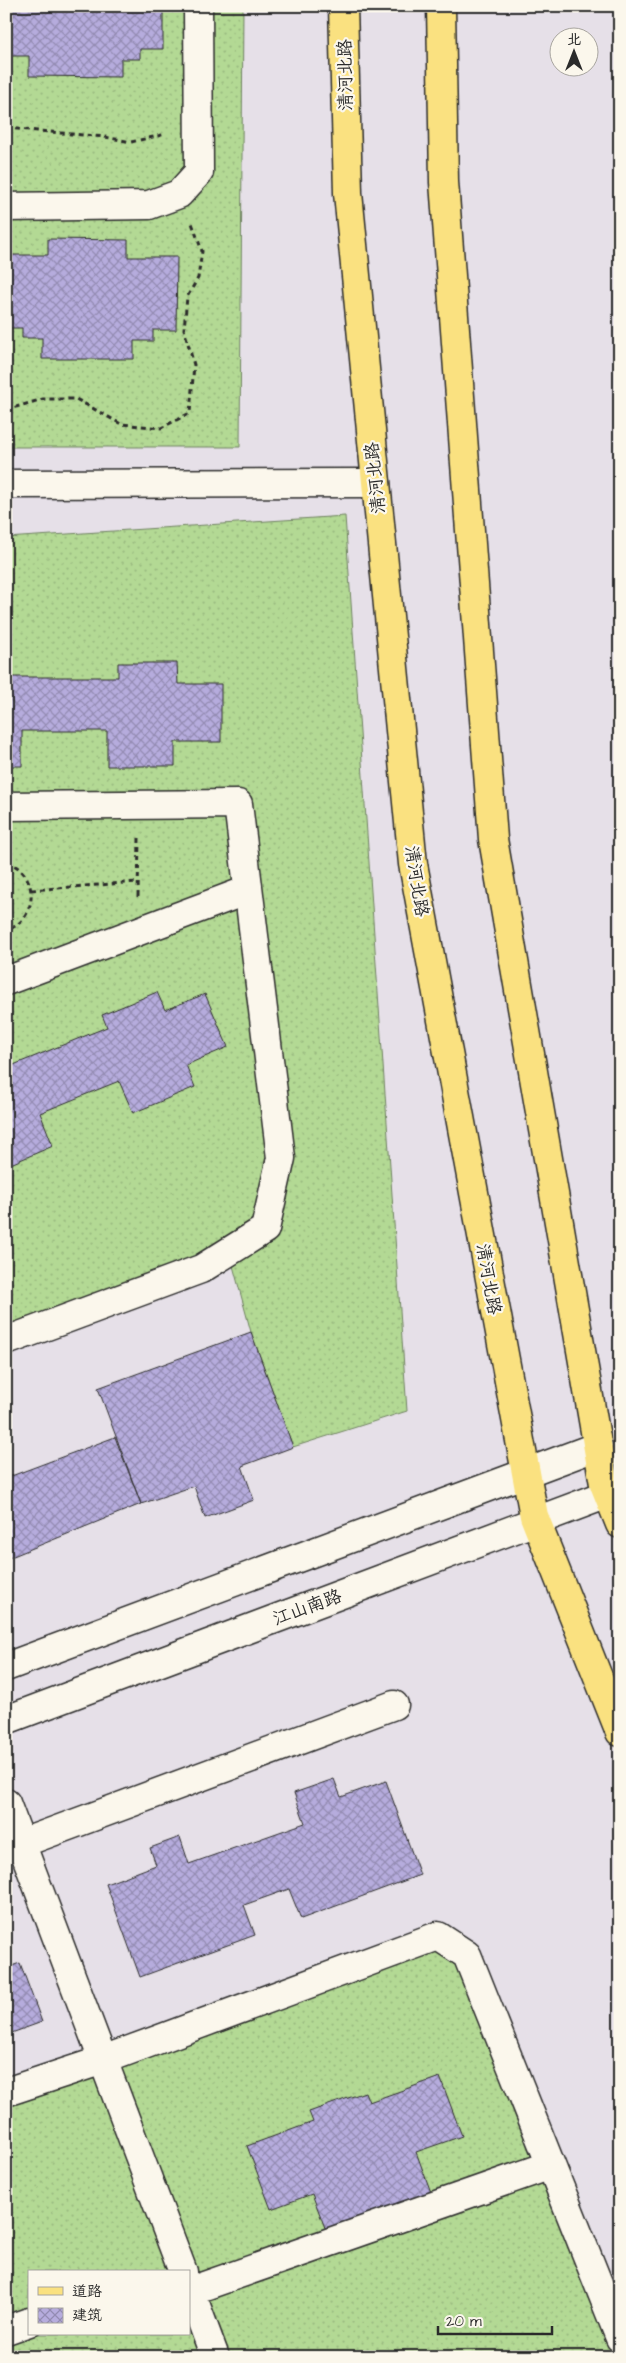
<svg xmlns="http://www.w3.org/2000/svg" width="626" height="2363" font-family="'Architects Daughter','LXGW WenKai TC',sans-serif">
<defs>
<pattern id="grass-dots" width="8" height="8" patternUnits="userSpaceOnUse" patternTransform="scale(1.25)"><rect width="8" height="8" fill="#b3d994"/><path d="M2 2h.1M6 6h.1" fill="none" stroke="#9aba80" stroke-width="1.8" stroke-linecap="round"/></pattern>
<pattern id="building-cross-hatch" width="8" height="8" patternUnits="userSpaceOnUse" patternTransform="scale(1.25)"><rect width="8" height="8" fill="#b6acdd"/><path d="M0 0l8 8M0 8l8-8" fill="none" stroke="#948cb3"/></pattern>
</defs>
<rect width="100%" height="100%" fill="#e6e0e8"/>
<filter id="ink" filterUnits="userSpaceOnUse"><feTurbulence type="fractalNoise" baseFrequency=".02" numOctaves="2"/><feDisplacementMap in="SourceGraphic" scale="10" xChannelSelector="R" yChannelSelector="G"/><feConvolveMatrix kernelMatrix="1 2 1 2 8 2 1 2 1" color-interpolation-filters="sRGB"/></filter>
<g filter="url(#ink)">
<path fill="url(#grass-dots)" stroke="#6f8260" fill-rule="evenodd" d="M6 6H243L240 447H6Z
M345 516 407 1411 293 1447 251 1332 229 1251 6 1341V538Z
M438 1936 467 1955 620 2338V2357H6V2092ZM29 2272H189V2334H29Z"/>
<path fill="url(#building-cross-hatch)" stroke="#2b2b2b" d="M6 6H163V49H140V59H121V77L29 76V56H10V46H6Z
M48 239 128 240V257H177L176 330H153V341H134V359H42V338H22V328H6V255H48Z
M118 663H177L178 684H221V742H175V766H107V731H22V766H6V677H118Z
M157 992 165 1010 205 994 228 1047 186 1065 195 1087 133 1113 119 1081 40 1113 53 1146 6 1166V1068L107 1027 102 1015Z
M251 1332 293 1447 242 1466 254 1500 205 1518 194 1486 141 1504 98 1388Z
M115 1437 141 1504 6 1559V1478Z
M334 1779 341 1797 386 1781 420 1875 301 1919 289 1889 244 1905 255 1935 140 1977 106 1884 156 1865 150 1848 180 1837 189 1864 305 1823 294 1793Z
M20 1963 42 2022 6 2035V1968Z
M440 2077 462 2136 416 2152 432 2195 327 2233 312 2194 271 2209 247 2146 313 2122 309 2112 365 2092 369 2102Z"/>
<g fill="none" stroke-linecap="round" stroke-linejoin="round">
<g stroke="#2b2b2b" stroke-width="31">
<path id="minor" d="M6 207 149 205 179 194 199 172 198 6
M6 484 376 483
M6 806 238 804 281 1158 265 1229 201 1269 6 1341
M6 981 248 890
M6 1667 598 1446
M6 1720 608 1494
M6 1803 183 2272
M6 1849 394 1705
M6 2092 103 2060 438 1936 467 1955 620 2338
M189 2287 215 2357
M190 2291 551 2165
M6 2330 29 2322"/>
</g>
<g stroke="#2b2b2b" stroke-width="31">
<path id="major" d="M343 6 348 193 413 864 534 1516 620 1732
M441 6 444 182 493 839 604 1484 620 1524"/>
</g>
<path stroke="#2b2b2b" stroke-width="3" stroke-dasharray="5 4" stroke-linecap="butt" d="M6 128 105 137 131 142 166 134
M6 410 43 399H76L121 424 161 428 190 413 194 365 184 329 187 297 198 278 202 251 192 223
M6 862C40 871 39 921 6 930
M31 890 138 882
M138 897 139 838"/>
<use href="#minor" stroke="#fbf7ec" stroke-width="28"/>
<use href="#major" stroke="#fae180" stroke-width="28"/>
</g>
</g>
<g text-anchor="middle" stroke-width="4.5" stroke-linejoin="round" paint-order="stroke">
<g font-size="18" fill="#2b2b2b" stroke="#fbf7ec">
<text transform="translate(345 75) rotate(-91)" y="6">清河北路</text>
<text transform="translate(375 478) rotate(-96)" y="6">清河北路</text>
<text transform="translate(417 881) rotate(81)" y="6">清河北路</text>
<text transform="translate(489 1279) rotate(80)" y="6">清河北路</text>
<text transform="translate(307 1607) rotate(-20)" y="6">江山南路</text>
</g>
</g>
<rect width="626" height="2363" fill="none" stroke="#fbf7ec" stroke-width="25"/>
<rect x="12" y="12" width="601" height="2338" fill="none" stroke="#2b2b2b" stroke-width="2" filter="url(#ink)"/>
<rect x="28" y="2270" width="162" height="65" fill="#fbf7ec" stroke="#a8a59f"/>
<rect x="38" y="2287" width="25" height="8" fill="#fae180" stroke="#a8a59f"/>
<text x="72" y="2296" font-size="15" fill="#2b2b2b">道路</text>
<rect x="38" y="2308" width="25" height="15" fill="url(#building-cross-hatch)" stroke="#a8a59f"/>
<text x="72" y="2320" font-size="15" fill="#2b2b2b">建筑</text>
<g transform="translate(574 52)"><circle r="24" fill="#fbf7ec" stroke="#a8a59f"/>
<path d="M0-4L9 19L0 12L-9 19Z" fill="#2b2b2b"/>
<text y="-8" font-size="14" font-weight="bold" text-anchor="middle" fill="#2b2b2b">北</text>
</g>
<path d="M438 2326v8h114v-8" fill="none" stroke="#2b2b2b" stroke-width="2.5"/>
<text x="446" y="2326" font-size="15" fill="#2b2b2b" stroke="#fbf7ec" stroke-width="4" paint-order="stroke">20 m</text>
</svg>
